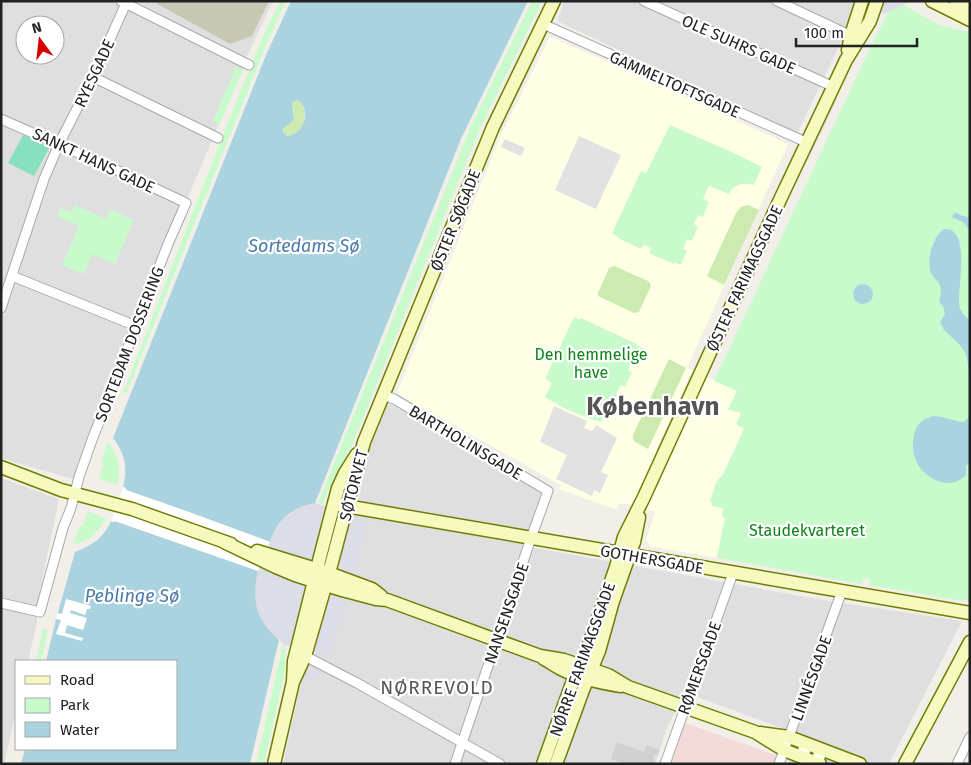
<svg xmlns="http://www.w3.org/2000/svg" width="971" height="765" font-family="'Fira Sans',sans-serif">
<rect width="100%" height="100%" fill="#f2efe9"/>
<path fill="#e0dfdf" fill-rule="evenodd" d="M1 1H273L248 54 136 321 76 480 1 458ZM25 25H55V55H25Z
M564 1H856L844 36 797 134 559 22 558 19Z
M388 403 543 493 524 546 829 601 962 621 889 764H788L798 734 686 693 668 725 655 764H283L301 683 315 657 355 516 369 450Z
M1 478 59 499 37 605V622L28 661H16V712L4 764H1Z"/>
<path fill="#f2dad9" d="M685 723 778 756 775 764H671Z"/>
<path fill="#ffffe5" d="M550 37 597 57 788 144 687 368 737 391 735 411 741 413 744 428 721 478 712 502 723 507 725 517 717 558 650 546 646 540 655 512 624 503 618 505 617 508H616L615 509 610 507V506L608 507 600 504V502L599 504 590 500 591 499 589 500 581 497V495L580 497 577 496V494L576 495 567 492V491L565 492 559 489 561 485 397 393 500 137Z"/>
<path fill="#d0d0d0" d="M617 742 644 752 647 745 660 750 658 755 654 754 653 760 655 761 654 764H624L611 759Z"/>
<path fill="#c7c7b4" d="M152 1H269L252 36 230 44Z"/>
<path fill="#cdebb0" d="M296 100 300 101C310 114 304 135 287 136L284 135 283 130C286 125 293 120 294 112 294 109 292 107 292 104Z
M748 205 759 210 724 285 707 276 736 213 741 207Z
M614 266 648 281 650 283 651 286 639 312 634 313 598 296V293L609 268Z
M669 359 686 368 648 449 635 442 633 439V435Z"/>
<path fill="#c8facc" d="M280 1H286L267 43 129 387 126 394 123 393 224 132 261 41Z
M532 1H542L479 131 352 445 328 489 323 504 318 503 471 126Z
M900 3 939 25 970 32V598L964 601 869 585 870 579 864 578 862 584 717 558 725 517H722L723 508 712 506V503L710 502 716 482 720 477H722L744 429 736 424 741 413 736 411 735 412 728 409 737 391 714 381 869 50 892 5Z
M236 67 243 70 220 124 213 121Z
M670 125 736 154 762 167 754 185C743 182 735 184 729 194L709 186 703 199 709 202 703 217 698 215 694 224 698 227 692 241 687 239 683 249 687 251 681 265 674 262V264L649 253 651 248 644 245 641 249 618 238V237L612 233 641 171 646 173Z
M74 205 106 219 110 209 134 220 115 264 92 254 84 274 62 265 79 226 57 216 61 208 71 212Z
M574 317 580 320 581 318 637 344 636 345 643 348 636 363 632 361 628 370 632 372 625 387 621 385 616 394 621 397 614 411 607 408 601 422C581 416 563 409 545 397L552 383 545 379Z
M108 442C118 454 122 470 117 485L99 479 104 464 101 462Z
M88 511 106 518C99 531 89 543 73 544L80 525 83 526Z
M43 629 48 630 41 661H36Z
M283 644 285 645V671L264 764H256Z"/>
<path fill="#88e0be" d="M23 135 51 145 34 176 8 163Z"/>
<path fill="#e2e2e2" d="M114 15 117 16 92 67 90 66Z
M829 95 837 99 808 160 801 158 781 199 788 202 738 311 731 308 748 269 742 266 796 148 802 152Z
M579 136 621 155 596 209 555 190Z
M505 139 525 148 521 156 501 147Z
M692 372 695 373 664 454 656 451Z
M554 406 587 421 584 428 592 431 596 425 617 438 601 472 608 475 600 493 594 490 592 496 556 479 567 455 540 442Z
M381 702 436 733 435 735 380 704Z"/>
<path fill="#dddde8" d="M860 1H912L884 14Z
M315 503 369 521 331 655H327L323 662 314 657 316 652 285 645 269 632 262 621 257 609 254 596 255 583 258 571 271 536 276 527 283 519 293 511 306 505Z
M312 662 326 670 324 674 306 681 303 683H302L304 675Z"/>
<path fill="#aad3df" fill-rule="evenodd" d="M291 1H528L461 139 315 503C293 507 276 520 270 542L186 511 126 490V488L123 487C128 467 125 454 113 438L266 55ZM298 100C312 110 304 135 287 136L283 132V129L292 122 294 118 292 104 294 101Z
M955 213H957L961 215 970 218V231L963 222 953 218 952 216Z
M944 229C971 226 958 285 959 304 960 311 964 316 970 320V382L967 358 965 352 959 344 944 330 940 322 945 314 943 306 939 302C940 297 942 291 940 286 939 281 933 278 931 273 926 260 933 236 944 229Z
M853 294a10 10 0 1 1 20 0a10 10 0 1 1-20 0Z
M933 416C944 416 953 421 964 422L970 416V463L966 466V475C953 489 933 483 921 469 911 457 909 432 922 421 925 419 929 417 933 416Z
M111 521 114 522 115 521 258 571C251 600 256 620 279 640L250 764H21L25 749H176V661H46L56 619 75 552C92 545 103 539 111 521Z"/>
<path fill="#fff" d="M123 487 126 488V490L186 511 270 542 258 571 115 521 114 522 111 521Z
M66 599 91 606 90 609H87L85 615 71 610 70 613 87 618 83 630 67 625 65 633 83 638 82 641 56 634 61 620 56 619 57 613 62 614Z"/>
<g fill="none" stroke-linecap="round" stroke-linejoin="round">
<g stroke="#a9a9a9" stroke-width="11">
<path id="street" d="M121 1 249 65
M644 1 834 87
M777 1 856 38
M543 24 808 143
M93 77 218 138
M1 119 121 172 186 203 168 244 92 440 79 477 71 508 63 528 40 612 1 603
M12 276 136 326
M1 308 44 179 59 144 93 77 127 1
M384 395 394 399 548 491 531 538 455 764
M305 656 357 683 500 764
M804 747 806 748 805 753 802 752Z
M819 753 821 754 820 758 817 757Z
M665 764 733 573
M779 764 842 591
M957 764 970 737"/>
</g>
<g stroke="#707d05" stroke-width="15">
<path id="secondary" d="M932 1 970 20
M956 1 970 10
M848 50 851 35 862 1
M1 467 61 490 132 509 231 544
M334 504 970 613
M224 542 276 567 295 575 342 590 376 599 387 600 540 656 564 660 608 675 628 687 755 732 784 750 820 764
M257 551 329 573 372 589 381 596
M544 659C550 662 555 666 561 669 579 678 601 683 621 686
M293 682 305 656 329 573 364 442 493 127 554 1
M760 733 789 737 860 764
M274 764 293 682 294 661 321 553 338 488 345 473 357 454
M543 764 571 686 588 647 616 567 624 537 644 497 777 206 846 60 870 21 877 1
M556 764 583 690 599 651 613 601 634 542 639 517
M905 764 970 642"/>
</g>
<use href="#street" stroke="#fff" stroke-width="9"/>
<use href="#secondary" stroke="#f7fabf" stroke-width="12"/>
</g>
<g text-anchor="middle" stroke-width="4.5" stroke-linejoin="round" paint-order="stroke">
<g font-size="16" fill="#222" stroke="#fff">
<text transform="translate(739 44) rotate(24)" y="6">OLE SUHRS GADE</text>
<text transform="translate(94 73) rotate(-65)" y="6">RYESGADE</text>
<text transform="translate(675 84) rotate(24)" y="6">GAMMELTOFTSGADE</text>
<text transform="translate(94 160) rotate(25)" y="6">SANKT HANS GADE</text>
<text transform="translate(455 220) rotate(-68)" y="6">ØSTER SØGADE</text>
<text transform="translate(744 278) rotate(-65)" y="6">ØSTER FARIMAGSGADE</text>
<text transform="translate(129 344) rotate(-69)" y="6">SORTEDAM DOSSERING</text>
<text transform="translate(466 442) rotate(31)" y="6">BARTHOLINSGADE</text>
<text transform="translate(353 485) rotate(-76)" y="6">SØTORVET</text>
<text transform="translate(652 559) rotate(10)" y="6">GOTHERSGADE</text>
<text transform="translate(506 613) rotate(-71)" y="6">NANSENSGADE</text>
<text transform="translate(582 659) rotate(-70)" y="6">NØRRE FARIMAGSGADE</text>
<text transform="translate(699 668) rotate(-70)" y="6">RØMERSGADE</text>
<text transform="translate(811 678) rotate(-70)" y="6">LINNÉSGADE</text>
</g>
<g font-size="16" fill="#0c8416" stroke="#fff">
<text x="591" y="360">Den hemmelige<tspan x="591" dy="18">have</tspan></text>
<text x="807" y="536">Staudekvarteret</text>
</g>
<g font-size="18" font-style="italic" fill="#4a7aab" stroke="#fff">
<text x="304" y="252">Sortedams Sø</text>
<text x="132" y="602">Peblinge Sø</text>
</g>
<g font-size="19" letter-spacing="1" fill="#555" stroke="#fff">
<text x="437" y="694">NØRREVOLD</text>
</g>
<g font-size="26" font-weight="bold" fill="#555" stroke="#fff">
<text x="653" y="415">København</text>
</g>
</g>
<rect width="971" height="765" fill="none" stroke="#222222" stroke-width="5"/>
<rect x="15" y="660" width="162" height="90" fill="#ffffff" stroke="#a7a7a7"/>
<rect x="25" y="676" width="25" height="8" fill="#f7fabf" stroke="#a7a7a7"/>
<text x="60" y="685" font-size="15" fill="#222222">Road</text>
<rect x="25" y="698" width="25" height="15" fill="#c8facc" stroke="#a7a7a7"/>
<text x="60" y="710" font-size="15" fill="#222222">Park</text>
<rect x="25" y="722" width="25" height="15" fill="#aad3df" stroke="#a7a7a7"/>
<text x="60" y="735" font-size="15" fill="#222222">Water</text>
<g transform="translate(40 40) rotate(345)"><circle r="24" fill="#ffffff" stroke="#a7a7a7"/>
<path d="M0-4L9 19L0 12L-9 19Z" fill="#d40000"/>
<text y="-8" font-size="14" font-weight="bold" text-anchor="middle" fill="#222222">N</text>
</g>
<path d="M796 38v8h121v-8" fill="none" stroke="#222222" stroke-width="2.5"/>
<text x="804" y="38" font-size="15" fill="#222222" stroke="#ffffff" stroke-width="4" paint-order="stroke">100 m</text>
</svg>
